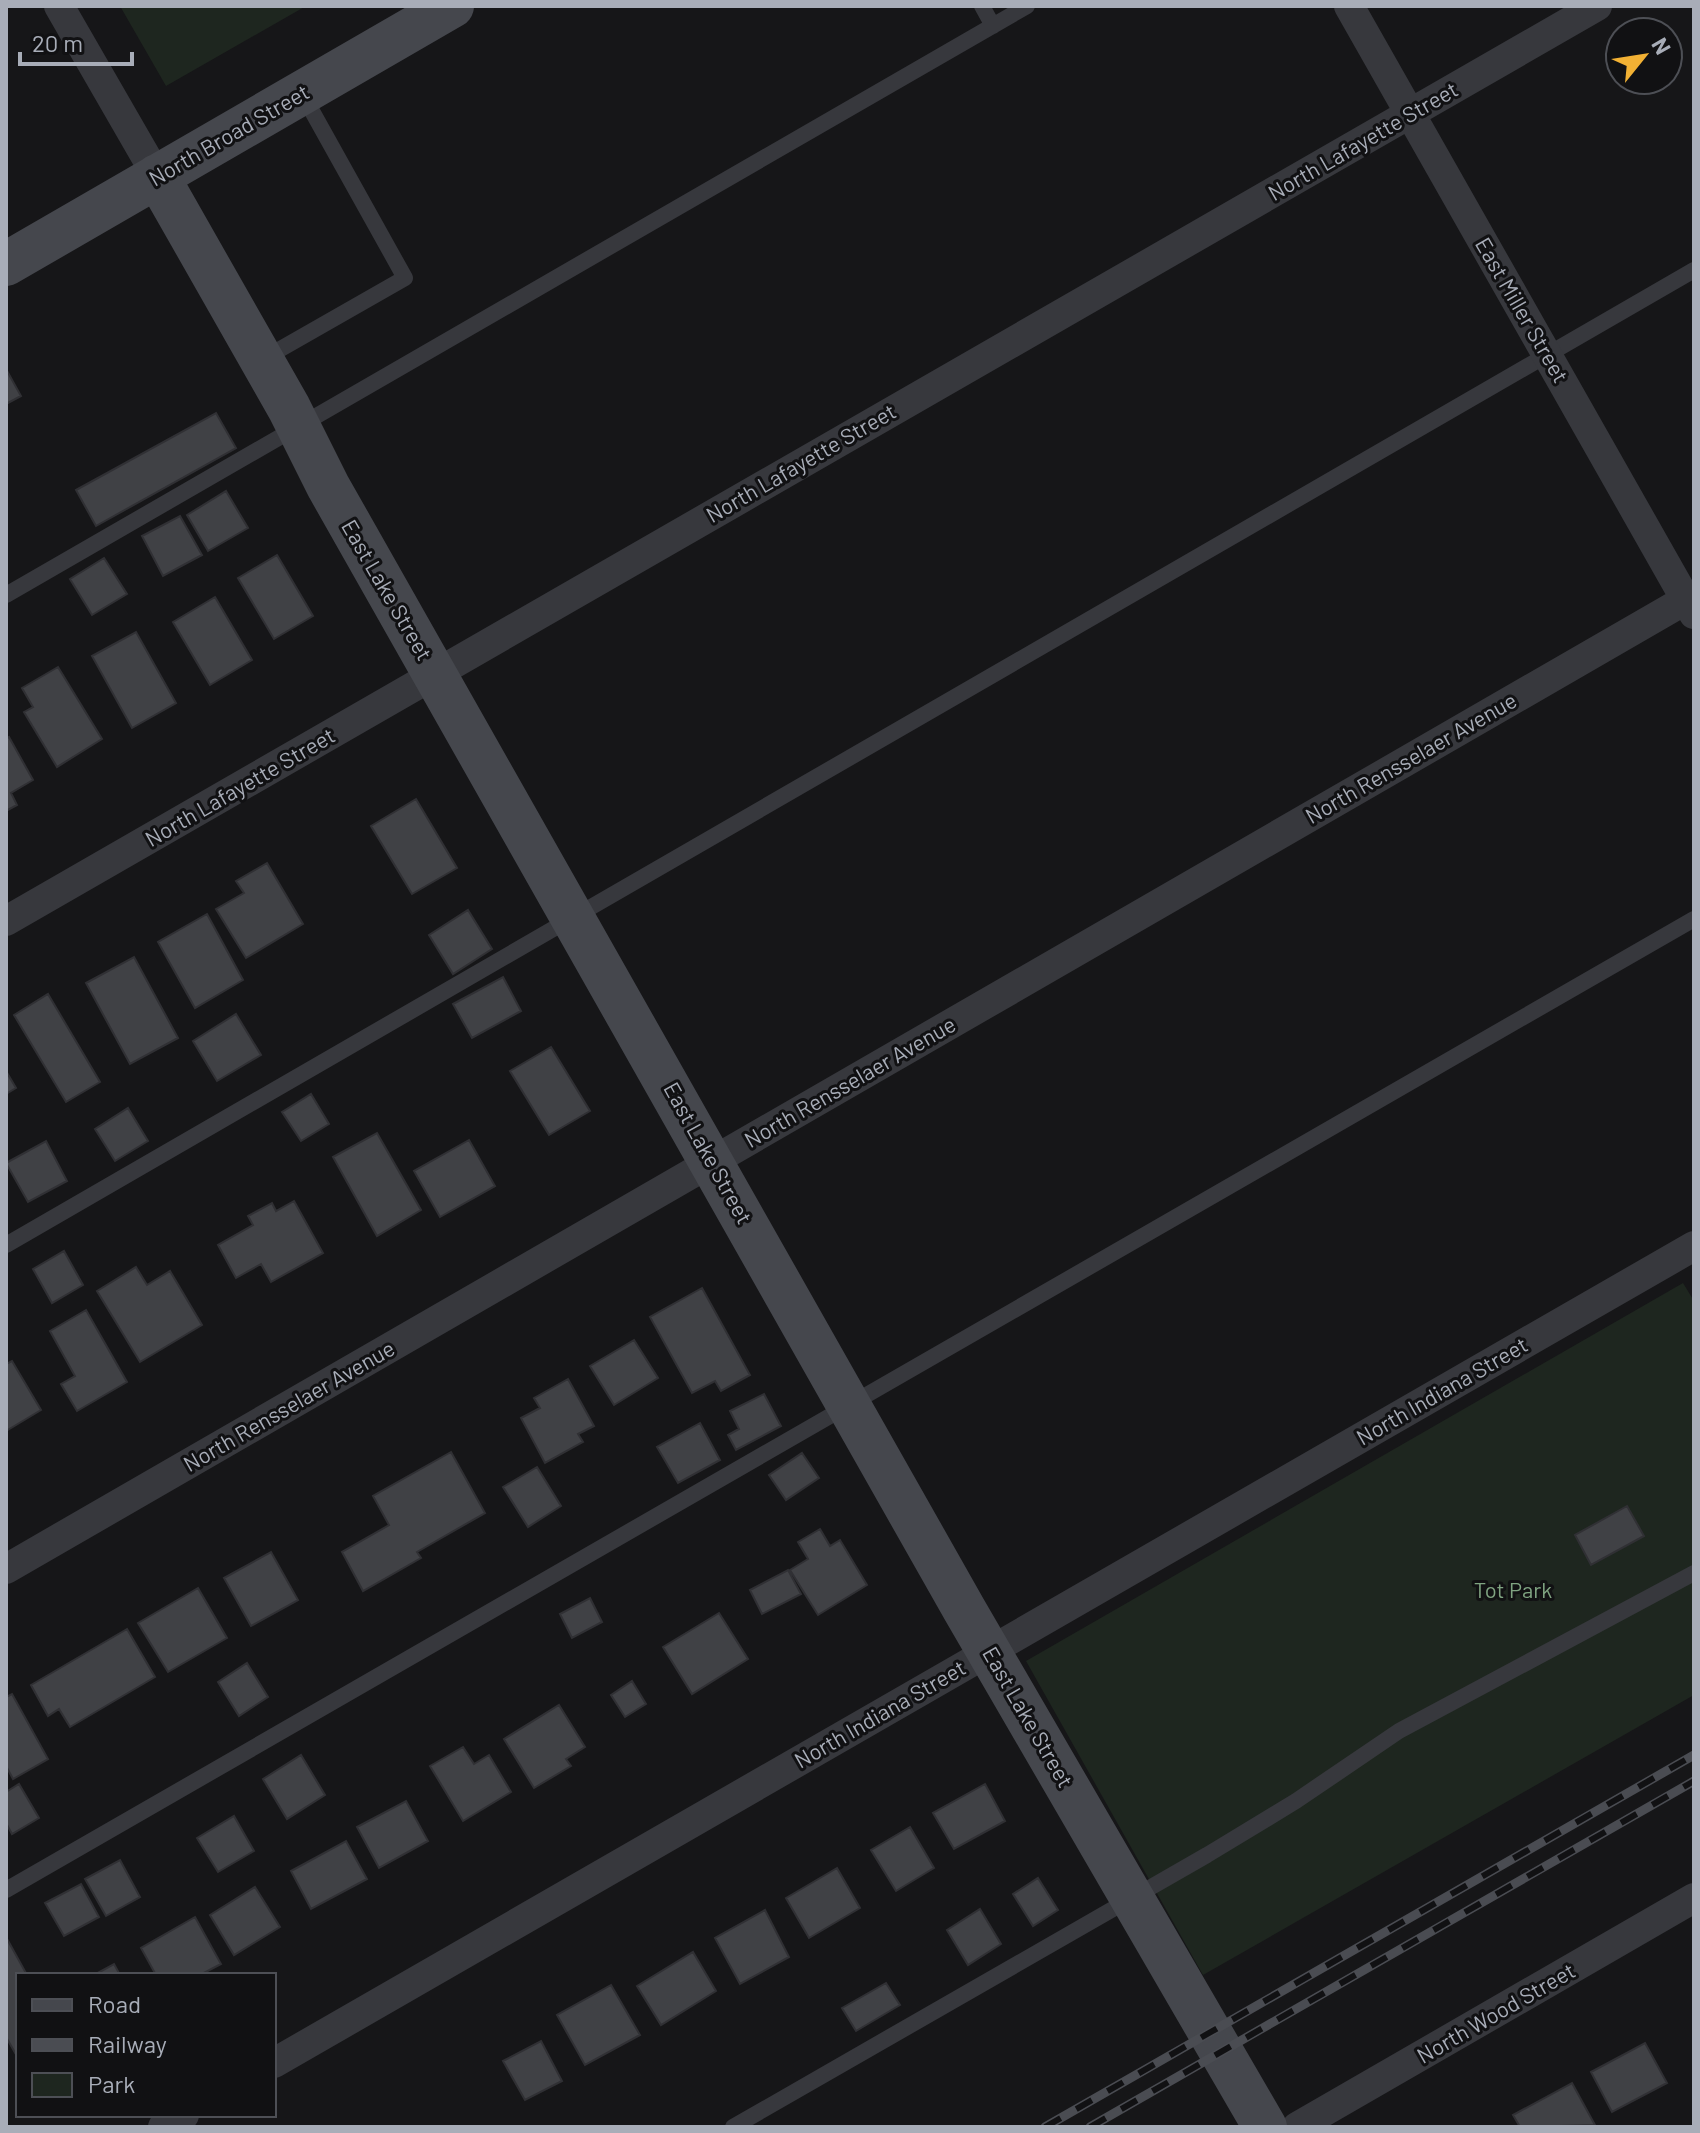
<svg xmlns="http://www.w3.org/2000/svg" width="1700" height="2133" font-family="Barlow,sans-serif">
<rect width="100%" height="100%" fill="#161618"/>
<path fill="#1e261f" d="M120 6H306L166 86Z
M1683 1283 1694 1301V1695L1203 1975 1026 1661Z"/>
<path fill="#404145" stroke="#303034" stroke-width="2" d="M6 369 21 396 6 404Z
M216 413 236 448 96 526 76 490Z
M226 491 248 528 208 551 187 515Z
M180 516 202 555 163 576 142 536Z
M277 555 313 616 274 639 238 578Z
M104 558 127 594 92 615 70 579Z
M215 597 252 660 210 685 173 622Z
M136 632 176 703 132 728 92 656Z
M58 667 102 739 57 767 24 712 33 707 22 688Z
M9 737 33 780 11 793 17 805 6 811V739Z
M416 799 457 868 412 894 371 826Z
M267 863 303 924 246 958 216 909 244 893 236 881Z
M468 910 492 949 453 974 429 935Z
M207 914 243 980 195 1008 158 942Z
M134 957 178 1038 130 1064 86 983Z
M503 977 521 1011 472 1038 453 1004Z
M48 994 100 1082 66 1102 14 1015Z
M236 1014 261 1055 217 1081 193 1041Z
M551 1047 590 1111 549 1135 510 1071Z
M6 1071 16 1088 6 1094Z
M311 1094 329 1124 301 1141 282 1112Z
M128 1108 148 1141 115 1161 95 1129Z
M377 1133 421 1210 377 1236 333 1157Z
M469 1140 495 1186 440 1217 414 1171Z
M46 1141 67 1181 28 1202 6 1163Z
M294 1201 323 1253 271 1282 261 1264 236 1278 218 1245 253 1225 248 1216 272 1203 276 1211Z
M64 1251 83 1285 52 1303 33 1269Z
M136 1267 147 1285 170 1271 202 1325 140 1362 97 1291Z
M702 1288 750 1375 721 1391 715 1381 692 1393 650 1317Z
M86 1310 127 1382 77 1411 61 1384 75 1376 50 1331Z
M634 1340 658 1378 614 1405 590 1366Z
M12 1361 41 1410 6 1431V1364Z
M568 1379 594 1426 578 1434 583 1442 545 1463 521 1418 540 1408 534 1398Z
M764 1394 781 1426 736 1450 728 1435 739 1429 730 1411Z
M700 1423 720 1460 678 1483 657 1447Z
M451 1452 485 1513 417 1552 421 1558 363 1591 342 1552 389 1525 373 1496Z
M802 1453 819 1478 786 1500 769 1475Z
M537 1467 561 1506 528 1527 503 1487Z
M1627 1506 1644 1536 1591 1565 1575 1535Z
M820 1529 830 1546 840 1540 867 1585 818 1615 790 1570 808 1559 798 1542Z
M271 1552 298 1600 251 1626 224 1578Z
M788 1570 801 1594 762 1614 750 1590Z
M198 1588 227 1638 168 1672 138 1623Z
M590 1598 602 1622 572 1638 560 1614Z
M719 1613 748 1659 692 1694 663 1647Z
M127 1629 155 1677 70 1727 59 1709 48 1716 31 1685Z
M247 1663 268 1697 239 1716 218 1682Z
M632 1681 646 1704 625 1717 611 1695Z
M12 1694 48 1759 13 1779 6 1766V1697Z
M559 1705 585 1747 566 1759 571 1766 534 1788 504 1739Z
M463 1747 474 1764 489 1755 511 1792 463 1821 430 1766Z
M301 1755 325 1795 287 1819 263 1779Z
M19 1784 39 1818 12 1834 6 1823V1792Z
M985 1784 1005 1821 954 1849 933 1813Z
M406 1801 428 1841 379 1868 357 1827Z
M234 1816 254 1851 218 1872 197 1838Z
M910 1827 934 1868 896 1891 871 1850Z
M346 1841 367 1879 311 1909 291 1871Z
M120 1860 140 1897 106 1916 85 1879Z
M837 1868 860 1908 809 1938 786 1898Z
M1038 1878 1058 1910 1033 1926 1013 1894Z
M81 1884 99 1917 64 1936 45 1903Z
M255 1887 280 1927 234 1955 210 1915Z
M980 1909 1001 1944 968 1965 947 1930Z
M765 1910 789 1957 740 1984 715 1938Z
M195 1917 221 1964 200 1975H156L141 1948Z
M6 1937 27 1975H18V2058L6 2037Z
M693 1952 716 1991 661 2025 637 1986Z
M114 1964 120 1975H94Z
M886 1983 900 2005 856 2031 842 2008Z
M611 1985 640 2035 585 2065 557 2015Z
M541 2041 562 2081 525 2100 503 2061Z
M1645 2043 1667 2083 1612 2112 1591 2072Z
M1572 2083 1595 2125 1520 2127 1513 2115Z"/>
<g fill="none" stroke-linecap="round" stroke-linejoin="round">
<path stroke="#37383d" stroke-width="16" d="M982 6 993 26
M263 359 405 278 303 95
M6 595 1027 6
M6 1245 1694 270
M6 1890 1694 919
M733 2127 1207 1855 1296 1801 1399 1731 1694 1573"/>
<path stroke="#37383d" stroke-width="30" d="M59 6 157 176
M1349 6 1694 614
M6 921 1597 6
M6 1569 1694 595
M274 2063 1694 1246
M163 2127 184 2115
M1297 2127 1694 1898"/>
<path stroke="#45474d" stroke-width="44" d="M157 176 289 408 328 486 964 1609 1265 2127
M6 264 452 6"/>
<g stroke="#4a4c52" stroke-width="9">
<path id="rail" d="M1045 2127 1694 1755
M1090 2127 1694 1781"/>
</g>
<use href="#rail" stroke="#111113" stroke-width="6" stroke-dasharray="18" stroke-linecap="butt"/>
</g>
<g text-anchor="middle" stroke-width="6" stroke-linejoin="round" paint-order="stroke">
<g font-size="22" fill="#a8adb8" stroke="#111113">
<text transform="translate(229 135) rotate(-30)" y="8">North Broad Street</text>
<text transform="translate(1363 141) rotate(-30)" y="8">North Lafayette Street</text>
<text transform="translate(1522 310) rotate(60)" y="8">East Miller Street</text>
<text transform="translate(801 463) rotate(-30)" y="8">North Lafayette Street</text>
<text transform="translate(387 590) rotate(60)" y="8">East Lake Street</text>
<text transform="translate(1411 758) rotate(-30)" y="8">North Rensselaer Avenue</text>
<text transform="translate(240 787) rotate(-30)" y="8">North Lafayette Street</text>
<text transform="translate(850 1082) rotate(-30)" y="8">North Rensselaer Avenue</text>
<text transform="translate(708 1153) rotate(61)" y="8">East Lake Street</text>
<text transform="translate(1442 1391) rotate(-30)" y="8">North Indiana Street</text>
<text transform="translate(289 1406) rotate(-30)" y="8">North Rensselaer Avenue</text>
<text transform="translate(880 1714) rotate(-30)" y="8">North Indiana Street</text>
<text transform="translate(1028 1717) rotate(60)" y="8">East Lake Street</text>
<text transform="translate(1496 2013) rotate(-30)" y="8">North Wood Street</text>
</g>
<g font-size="22" fill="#7fa381" stroke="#111113">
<text x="1513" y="1598">Tot Park</text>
</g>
</g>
<rect width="1700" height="2133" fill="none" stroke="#a8adb8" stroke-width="16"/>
<rect x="16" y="1973" width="260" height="144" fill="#111113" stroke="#4d4f55" stroke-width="2"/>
<rect x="32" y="1999" width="40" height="12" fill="#45474d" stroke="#4d4f55" stroke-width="2"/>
<text x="88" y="2013" font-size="24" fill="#a8adb8">Road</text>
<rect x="32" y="2039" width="40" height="12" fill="#4a4c52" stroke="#4d4f55" stroke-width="2"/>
<text x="88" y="2053" font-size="24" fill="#a8adb8">Railway</text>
<rect x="32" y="2073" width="40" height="24" fill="#1e261f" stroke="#4d4f55" stroke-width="2"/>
<text x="88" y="2093" font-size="24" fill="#a8adb8">Park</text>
<g transform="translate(1644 56) rotate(60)"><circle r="38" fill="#111113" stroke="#4d4f55" stroke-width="2"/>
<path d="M0-6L14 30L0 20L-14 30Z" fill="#f2b134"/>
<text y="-12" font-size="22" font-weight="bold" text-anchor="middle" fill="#a8adb8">N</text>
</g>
<path d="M20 52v12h112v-12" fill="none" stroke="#a8adb8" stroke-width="4"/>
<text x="32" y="52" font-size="24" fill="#a8adb8" stroke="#111113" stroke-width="6" paint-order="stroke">20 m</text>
</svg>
